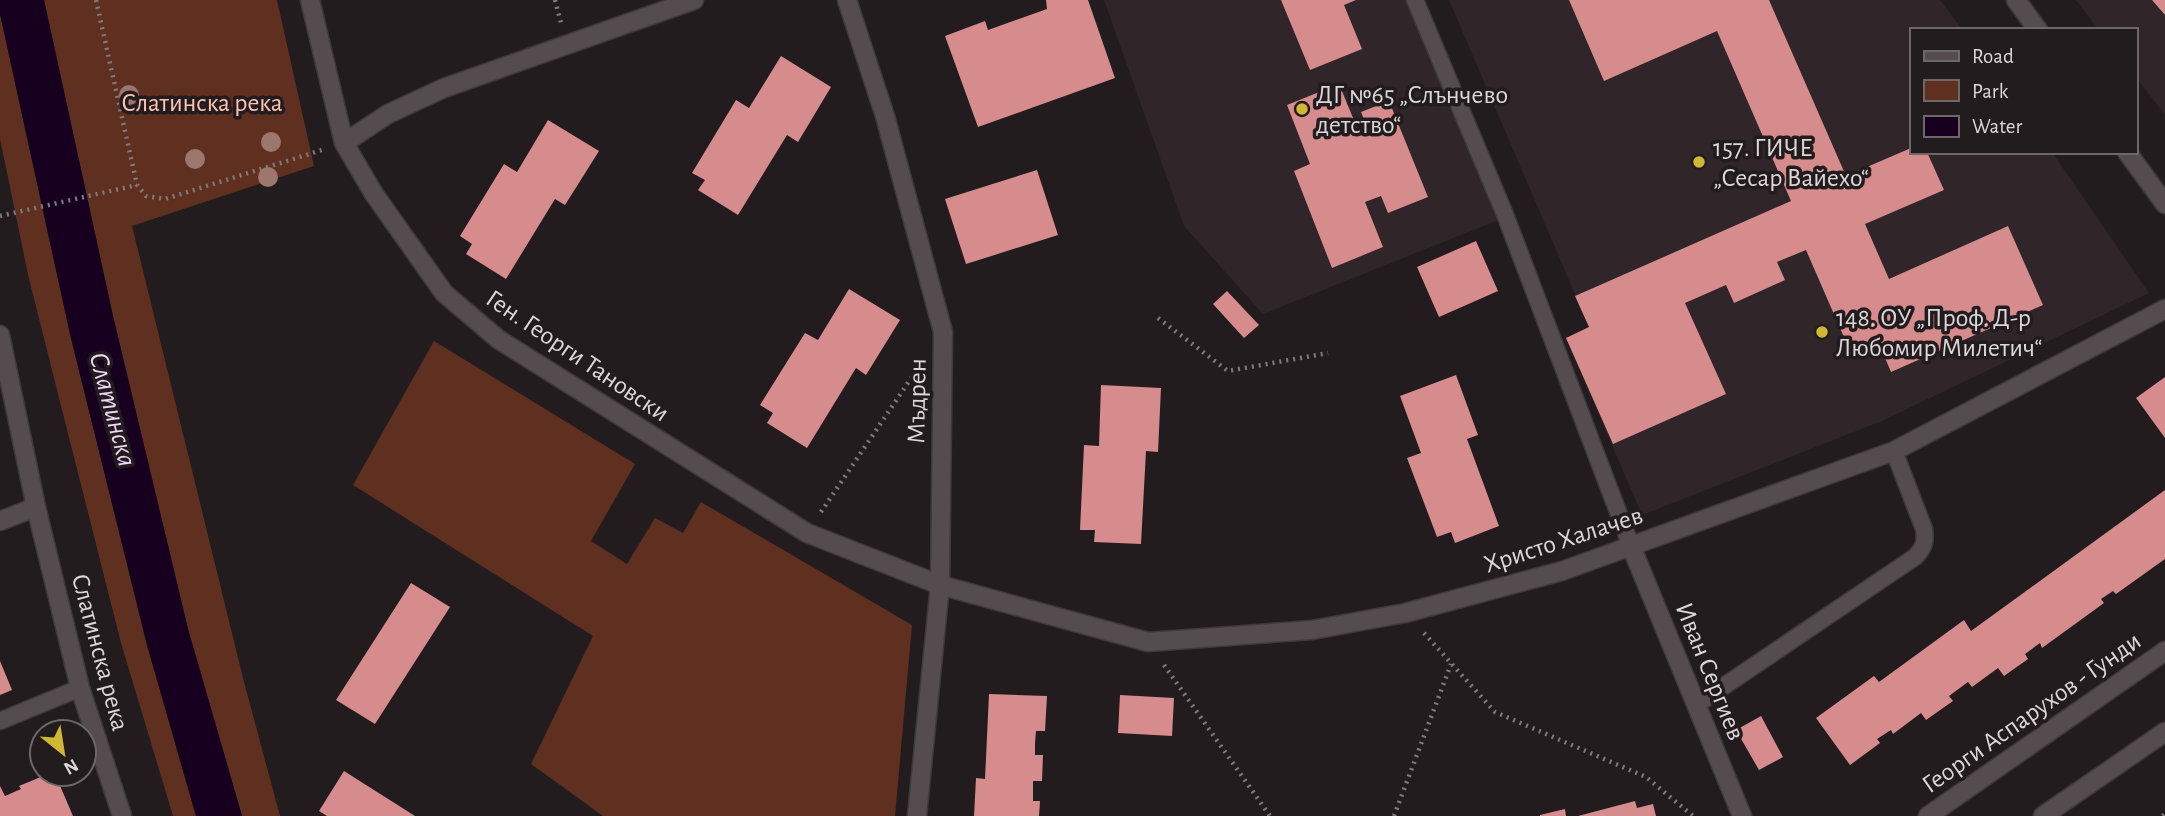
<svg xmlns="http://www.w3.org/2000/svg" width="2165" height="816" font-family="'Alegreya Sans',sans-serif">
<rect width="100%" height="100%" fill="#231c1e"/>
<path fill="#302529" d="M1104 0H1415L1506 217 1263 314 1184 226Z
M1449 0H1940L1963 30H1911V152H2052L2149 293 1882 421 1642 515 1566 338 1589 327Z
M2076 0H2165V115L2135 76V30H2099Z"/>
<path fill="#5f2f20" d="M44 0H277L314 166 132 226 243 678 280 816H242L188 629 113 316Z
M0 14 70 334 147 645 196 816H173L121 643 29 279 0 139Z
M434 341 635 464 591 541 627 564 655 518 683 533 701 502 912 625 895 816H603L531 764 593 636 353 485Z"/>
<path fill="#17001f" d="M0 0H44L113 316 188 629 242 816H196L147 645 70 334 0 14Z"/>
<path fill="#d68b8d" d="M1088 0 1115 78 978 127 945 36 985 21 988 30 1047 9 1046 0Z
M1281 0H1356L1344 5 1362 49 1310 70Z
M1569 0H1769L1846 176 1911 148V152H1927L1944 190 1865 224 1889 279 2008 226 2043 305 1891 372 1877 339 1850 351 1806 250 1777 262 1785 280 1734 303 1726 285 1685 303 1726 394 1613 444 1566 338 1589 327 1575 296 1791 201 1717 31 1604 81Z
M2152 0H2165V15Z
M781 56 831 87 798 142 787 135 738 215 698 190 705 180 692 173 736 100 749 108Z
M1339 84 1358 130 1367 127 1361 112 1389 101 1428 197 1388 213 1381 196 1365 202 1383 247 1332 268 1294 171 1310 164 1287 105Z
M548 120 599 151 565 205 555 199 506 279 466 254 472 244 460 236 504 164 517 172Z
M1037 170 1058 235 966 264 945 199Z
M1476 241 1498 291 1439 317 1417 267Z
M849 289 900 320 866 375 856 368 807 448 767 423 773 413 760 405 805 333 818 340Z
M1227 291 1259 325 1244 338 1213 304Z
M1456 375 1478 435 1467 439 1499 526 1455 543 1451 532 1437 537 1407 458 1421 453 1400 396Z
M2165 377V438L2136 398Z
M1101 385 1161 388 1158 452 1146 451 1141 544 1094 542 1095 530H1080L1084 445 1099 446Z
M2165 490V559L2116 594 2113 591 2101 599 2104 603 2042 648 2040 643 2025 654 2028 659 2004 676 1998 668 1972 687 1968 682 1949 696 1953 701 1926 720 1921 713 1893 734 1891 730 1877 739 1880 743 1850 765 1816 718 1874 676 1879 682 1964 620 1971 631Z
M411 583 450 607 375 724 336 700Z
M0 661 12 690 0 695Z
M989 694 1047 696 1045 731H1036L1035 743V755H1043L1042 781H1033V801H1040L1039 816H974L976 778 985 779Z
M1120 695 1174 698 1172 736 1118 733Z
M1761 716 1783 757 1759 770 1736 730Z
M344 771 415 816H327L319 811Z
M48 774H55L73 816H0V786L5 796 21 789 19 786Z
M1635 801 1637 808 1653 804 1656 816H1578Z
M1565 809 1566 816H1540V815Z"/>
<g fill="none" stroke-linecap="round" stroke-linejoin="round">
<g stroke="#3e393a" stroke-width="19">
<path id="service" d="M1415 0 1506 217 1631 546
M1696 705 1915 557C1924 548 1926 541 1924 529L1894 451
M0 721 80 688"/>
</g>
<g stroke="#3e393a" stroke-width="21">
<path id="minor" d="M310 0 344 143 374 194 444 293 498 339 807 533 940 585 1148 642 1312 630 1405 613 1562 571 1894 451 2165 309
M847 0 885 116 943 332 940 585 917 816
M344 143 388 114 444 88 694 0
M0 521 36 507
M1631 546 1742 816
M1928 816 2165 651
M2043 816 2165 732"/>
</g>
<g stroke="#3e393a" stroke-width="21">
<path id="tertiary" d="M2016 0 2038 30
M2127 152 2165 204
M0 335 36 507 80 688 122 816"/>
</g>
<path stroke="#7f7a7b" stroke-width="4.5" stroke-dasharray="2 5" stroke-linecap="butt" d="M96 0 137 185 146 196 165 199 322 150
M555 0 561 23
M0 216 137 185
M1158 318 1228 371 1328 353
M821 512 918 368
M1424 633 1495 712 1646 777 1693 816
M1164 665 1270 816
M1394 816 1451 664
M2163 816 2165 813"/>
<use href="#service" stroke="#544c4e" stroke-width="16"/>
<use href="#minor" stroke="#544c4e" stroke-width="18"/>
<use href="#tertiary" stroke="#544c4e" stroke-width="18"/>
</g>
<g fill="#9b776e">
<circle cx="129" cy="95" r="10"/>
<circle cx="271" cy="142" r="10"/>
<circle cx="195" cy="159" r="10"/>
<circle cx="268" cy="177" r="10"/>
</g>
<g fill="#d0b736" stroke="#231c1e" stroke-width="2.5">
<circle cx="1302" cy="109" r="7"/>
<circle cx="1699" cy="162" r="7"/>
<circle cx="1822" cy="332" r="7"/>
</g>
<g text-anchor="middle" stroke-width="7" stroke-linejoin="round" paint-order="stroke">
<g font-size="26" fill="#dbd7d8" stroke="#231c1e" text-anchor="start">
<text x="1316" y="103">ДГ №65 „Слънчево<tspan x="1316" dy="30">детство“</tspan></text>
<text x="1713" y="156">157. ГИЧЕ<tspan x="1713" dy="30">„Сесар Вайехо“</tspan></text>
<text x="1836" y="326">148. ОУ „Проф. Д-р<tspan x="1836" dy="30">Любомир Милетич“</tspan></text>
</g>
<g font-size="26" fill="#fdc1af" stroke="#231c1e">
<text x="202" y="111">Слатинска река</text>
</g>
<g font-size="26" fill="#dbd7d8" stroke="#231c1e">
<text transform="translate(578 355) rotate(34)" y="9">Ген. Георги Тановски</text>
<text transform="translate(916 401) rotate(-89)" y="9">Мъдрен</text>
<text transform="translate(1563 539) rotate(-18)" y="9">Христо Халачев</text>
<text transform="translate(101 652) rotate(75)" y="9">Слатинска река</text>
<text transform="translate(1711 671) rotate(68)" y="9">Иван Сергиев</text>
<text transform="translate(2031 712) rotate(-35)" y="9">Георги Аспарухов - Гунди</text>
</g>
<g font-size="28" font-style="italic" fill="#efd7f6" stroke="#231c1e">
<text transform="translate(114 409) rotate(75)" y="10">Слатинска</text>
</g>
</g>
<rect x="1910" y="28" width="228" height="126" fill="#231c1e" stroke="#6d6768" stroke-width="2"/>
<rect x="1924" y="51" width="35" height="10" fill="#544c4e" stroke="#6d6768" stroke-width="2"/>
<text x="1972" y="63" font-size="21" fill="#dbd7d8">Road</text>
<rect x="1924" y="80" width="35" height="21" fill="#5f2f20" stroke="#6d6768" stroke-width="2"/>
<text x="1972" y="98" font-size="21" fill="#dbd7d8">Park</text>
<rect x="1924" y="116" width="35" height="21" fill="#17001f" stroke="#6d6768" stroke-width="2"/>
<text x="1972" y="133" font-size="21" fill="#dbd7d8">Water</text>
<g transform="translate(63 753) rotate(150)"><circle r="33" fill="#231c1e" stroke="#6d6768" stroke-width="2"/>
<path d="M0-5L12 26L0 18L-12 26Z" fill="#d0b736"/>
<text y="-10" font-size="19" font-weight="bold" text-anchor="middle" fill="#dbd7d8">N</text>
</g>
</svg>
